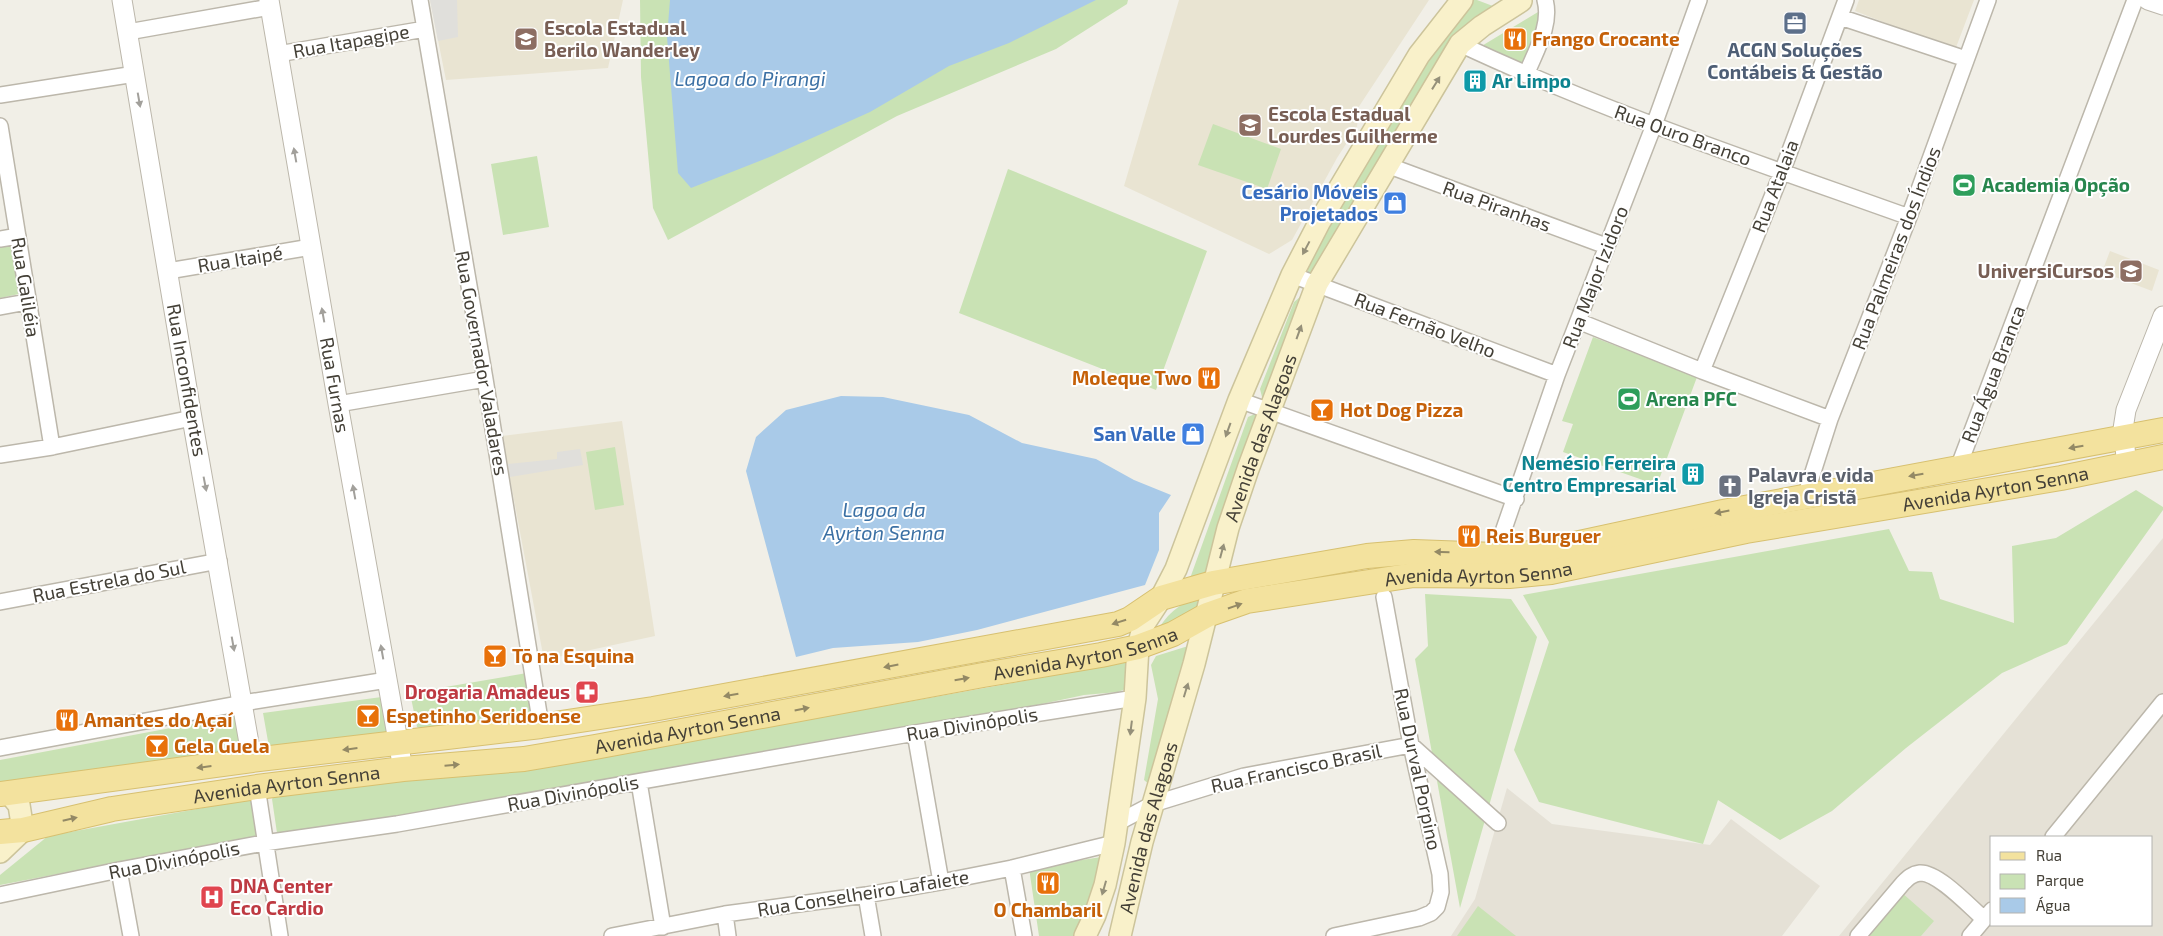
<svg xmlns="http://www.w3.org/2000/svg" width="2163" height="936" font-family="'Exo 2',sans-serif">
<rect width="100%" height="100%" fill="#f1efe7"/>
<path fill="#e5e1d6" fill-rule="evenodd" d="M2163 538V936H1839ZM1992 837H2152V925H1992Z
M1507 788 1552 824 1710 845 1731 819 1820 886 1782 936H1451L1475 899Z"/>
<path fill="#e9e4d2" d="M430 0H623L608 68 446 80Z
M1179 0H1429L1356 111 1358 117 1357 127 1337 158 1292 240 1269 254 1124 186Z
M1859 0H1974L1955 50 1855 11Z
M2110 251 2159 270 2152 291 2102 272Z
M622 421 655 636 544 660 502 436Z"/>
<path fill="#c9e2b4" d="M640 0H1128L1127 4 1056 49 897 116 668 240 653 208 641 77Z
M1464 0H1477L1498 8 1312 277 1308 273V265L1346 197Z
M1538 12 1543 14 1523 64 1480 47Z
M1213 124 1281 149 1267 189 1198 165Z
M537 156 549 227 503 235 491 164Z
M1008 169 1207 251 1156 390 959 313Z
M12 243 19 294 0 298V245Z
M1300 297 1307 298 1267 399 1262 397 1260 389 1294 302Z
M1593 337 1697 377 1657 485 1563 452 1573 424 1562 421Z
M1257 413 1261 414 1215 573 1188 584 1248 417Z
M615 447 624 505 595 510 586 452Z
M2136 490 2163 507V510L2067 644 2002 673 1906 748 1832 811 1780 840 1718 800 1703 844 1539 802 1514 750 1549 642 1523 595 1889 529 1909 571 1932 572 1940 599 2014 623 2012 546 2056 538Z
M1205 593 1199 614 1152 639C1169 611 1175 607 1205 593Z
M1425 594 1511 599 1537 637 1460 908 1415 659 1428 646Z
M1198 643 1151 786 1144 780 1158 699 1151 665 1156 656Z
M1129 662 1133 686 1118 692 1084 695 1037 705 817 742 395 821 282 835 277 833 272 799 277 792 548 761 862 710Z
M527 673 539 714 426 731 417 727 410 693Z
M389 696 394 733 269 747 263 713Z
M240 715 246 758 77 772 0 782V760Z
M252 799 256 836 0 885V875L48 836Z
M1108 856 1080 936H1039L1029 868Z
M1901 892 1934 921 1921 936H1864Z
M1478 906 1516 936H1457Z"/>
<path fill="#e0dfdb" d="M430 0H457L458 37 438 41Z
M580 449 583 465 510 477 507 464 557 459V452Z"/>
<path fill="#a9cae8" d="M670 0H1096L1009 43 949 66 870 112 772 156 691 188 678 173 667 37Z
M841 396 883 397 969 415 1022 443 1096 459 1134 480 1171 495 1159 513V550L1145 585 977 630 918 642 833 648 796 657 746 471 756 437 786 410Z"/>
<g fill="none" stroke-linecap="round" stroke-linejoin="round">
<g stroke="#bcb7ab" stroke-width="18">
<path id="minor" d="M420 0 485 379 541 726
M1840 17 1966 59
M128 32 270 7
M1460 44C1605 112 1758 163 1909 217
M278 54 425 29
M1526 75C1535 52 1552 25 1545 0
M0 95 135 74
M0 126 52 447
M1387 165 1606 246
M0 239 18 236
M168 271 311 247
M1292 275 1557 375
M0 307 27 302
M1578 321 1702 371 1830 419
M1702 371 1782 172 1846 0
M1239 400 1516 499
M338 404 485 379
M0 455 52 447 192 418
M1958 468 2135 0
M1805 497 1830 419 1909 217 1988 0
M1495 555 1557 375 1654 125 1699 0
M0 602 219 561
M915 733 941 882
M0 748 243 703 387 680
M639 782 663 927
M257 787 280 936
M1117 823 1153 804 1244 776 1411 745 1498 823
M2053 837 2163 702
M1012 868 1024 936
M119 870 131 936
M0 895 119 870 264 843 397 824 915 733 1135 698
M866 895 873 936
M725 914 728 936
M612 936 725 914 866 895 941 882 1012 868 1114 843
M1334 936 1419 918 1431 913 1437 907 1441 892 1440 874 1411 745 1384 597
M1858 936 1903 883C1908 878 1912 874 1920 873 1938 872 1970 907 1984 919
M1970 936 1992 910"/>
</g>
<g stroke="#bcb7ab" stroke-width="21">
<path id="tertiary" d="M122 0 192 418 252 760
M269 0 338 404 403 769
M2148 0 2163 5
M2127 466 2123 429 2126 410 2163 316"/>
</g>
<g stroke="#ccc49b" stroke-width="24">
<g id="secondary">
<path d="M0 852 23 830 19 805 9 793"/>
<path d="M1085 936 1095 915 1105 885 1114 843 1135 698 1138 647 1144 624 1161 598 1176 569 1239 400 1292 275 1320 221 1419 55 1462 0"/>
<path id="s1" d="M1120 936 1142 842 1194 664 1228 528 1248 469 1317 284 1460 44 1482 26 1521 1"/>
</g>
</g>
<g stroke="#d7c070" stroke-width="26">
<g id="primary">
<path d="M0 794 252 760 541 726 653 709 1118 624 1130 619 1161 598 1213 583 1367 556 1414 552 1495 555 1533 553 1723 512 2163 430"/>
<path id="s2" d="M0 832 23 830 112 809 257 787 403 769 524 759 595 747 983 675 1101 655 1138 647 1173 634 1207 615 1247 601 1414 575 1509 576 1551 572 1746 531 2061 478 2163 457"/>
</g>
</g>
<use href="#minor" stroke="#fff" stroke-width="15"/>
<use href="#tertiary" stroke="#fff" stroke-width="19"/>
<use href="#secondary" stroke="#f9f1ca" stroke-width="21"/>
<use href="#primary" stroke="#f3e29e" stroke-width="24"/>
</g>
<defs><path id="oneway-solid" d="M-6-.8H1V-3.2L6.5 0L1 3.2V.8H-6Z" transform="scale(1.25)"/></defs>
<g fill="#959079">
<use href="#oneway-solid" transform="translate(1436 83) rotate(-58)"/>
<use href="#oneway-solid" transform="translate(1306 248) rotate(118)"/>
<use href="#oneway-solid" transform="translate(1299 332) rotate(-70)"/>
<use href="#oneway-solid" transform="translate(1228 430) rotate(110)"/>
<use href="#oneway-solid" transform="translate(1222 551) rotate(-75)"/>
<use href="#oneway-solid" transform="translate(1186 690) rotate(-73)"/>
<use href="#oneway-solid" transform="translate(1131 728) rotate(97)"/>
<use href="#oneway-solid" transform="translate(1104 888) rotate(106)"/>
</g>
<g fill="#a2a09b">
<use href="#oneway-solid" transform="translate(139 100) rotate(80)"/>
<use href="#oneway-solid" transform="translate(295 155) rotate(-100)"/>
<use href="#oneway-solid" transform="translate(323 315) rotate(-100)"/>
<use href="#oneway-solid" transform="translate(205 484) rotate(79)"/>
<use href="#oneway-solid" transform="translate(354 492) rotate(-100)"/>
<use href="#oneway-solid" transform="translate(233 644) rotate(80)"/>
<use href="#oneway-solid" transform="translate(382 652) rotate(-100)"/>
</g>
<g fill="#938965">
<use href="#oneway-solid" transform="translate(2076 447) rotate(170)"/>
<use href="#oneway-solid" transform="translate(1916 475) rotate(170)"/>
<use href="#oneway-solid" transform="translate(1722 512) rotate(169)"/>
<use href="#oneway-solid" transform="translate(1442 552) rotate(-179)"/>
<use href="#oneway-solid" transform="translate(1235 606) rotate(-19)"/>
<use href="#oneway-solid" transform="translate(1119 622) rotate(162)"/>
<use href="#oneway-solid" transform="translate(891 666) rotate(169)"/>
<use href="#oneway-solid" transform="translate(962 679) rotate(-10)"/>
<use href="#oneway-solid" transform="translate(731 695) rotate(170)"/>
<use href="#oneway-solid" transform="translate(802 709) rotate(-11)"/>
<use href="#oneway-solid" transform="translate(350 749) rotate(173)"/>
<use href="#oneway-solid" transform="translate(452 765) rotate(-5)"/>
<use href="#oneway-solid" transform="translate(204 767) rotate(173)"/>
<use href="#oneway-solid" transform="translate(70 819) rotate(-13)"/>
</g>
<defs>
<g id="office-square" transform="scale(1.25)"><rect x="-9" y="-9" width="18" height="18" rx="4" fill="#5c6f8a" stroke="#fff"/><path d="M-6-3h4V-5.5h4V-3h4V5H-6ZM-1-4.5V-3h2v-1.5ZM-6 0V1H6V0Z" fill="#fff"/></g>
<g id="school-square" transform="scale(1.25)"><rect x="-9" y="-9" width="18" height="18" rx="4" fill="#8d6e63" stroke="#fff"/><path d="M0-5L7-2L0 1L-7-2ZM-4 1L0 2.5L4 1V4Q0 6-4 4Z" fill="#fff"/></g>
<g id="restaurant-square" transform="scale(1.25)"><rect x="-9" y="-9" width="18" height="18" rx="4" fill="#e8710a" stroke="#fff"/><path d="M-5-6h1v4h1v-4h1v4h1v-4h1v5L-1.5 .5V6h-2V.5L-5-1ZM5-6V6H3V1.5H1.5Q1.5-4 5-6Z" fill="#fff"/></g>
<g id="building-square" transform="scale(1.25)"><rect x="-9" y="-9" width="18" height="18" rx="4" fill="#0f9aa8" stroke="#fff"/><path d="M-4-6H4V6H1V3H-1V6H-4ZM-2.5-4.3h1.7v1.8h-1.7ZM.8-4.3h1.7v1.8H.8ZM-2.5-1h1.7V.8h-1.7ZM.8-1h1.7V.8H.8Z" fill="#fff"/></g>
<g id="stadium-square" transform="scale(1.25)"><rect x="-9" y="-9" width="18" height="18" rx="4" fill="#2e9e5b" stroke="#fff"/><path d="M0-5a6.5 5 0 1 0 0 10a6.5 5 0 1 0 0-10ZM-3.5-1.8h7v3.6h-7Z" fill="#fff"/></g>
<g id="shop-square" transform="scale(1.25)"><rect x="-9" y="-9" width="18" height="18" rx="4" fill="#3f7fe0" stroke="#fff"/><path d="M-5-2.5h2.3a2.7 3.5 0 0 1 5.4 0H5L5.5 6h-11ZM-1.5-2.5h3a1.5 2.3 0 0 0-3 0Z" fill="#fff"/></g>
<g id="bar-square" transform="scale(1.25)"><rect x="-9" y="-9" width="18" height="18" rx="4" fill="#e8710a" stroke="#fff"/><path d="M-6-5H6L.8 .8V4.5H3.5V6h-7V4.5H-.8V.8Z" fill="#fff"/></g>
<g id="church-square" transform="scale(1.25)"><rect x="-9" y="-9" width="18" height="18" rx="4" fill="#6b7280" stroke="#fff"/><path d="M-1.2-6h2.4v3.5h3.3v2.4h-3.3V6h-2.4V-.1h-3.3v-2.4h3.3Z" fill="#fff"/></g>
<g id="pharmacy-square" transform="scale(1.25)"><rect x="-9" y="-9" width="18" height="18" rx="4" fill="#e0444e" stroke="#fff"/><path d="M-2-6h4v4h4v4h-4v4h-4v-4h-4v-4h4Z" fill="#fff"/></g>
<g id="hospital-square" transform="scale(1.25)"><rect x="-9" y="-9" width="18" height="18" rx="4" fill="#e0444e" stroke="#fff"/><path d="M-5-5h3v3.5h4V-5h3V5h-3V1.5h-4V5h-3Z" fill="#fff"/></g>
</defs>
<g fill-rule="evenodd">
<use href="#office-square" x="1795" y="23"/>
<use href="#school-square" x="526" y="39"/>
<use href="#restaurant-square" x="1515" y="39"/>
<use href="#building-square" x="1475" y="81"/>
<use href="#school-square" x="1250" y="125"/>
<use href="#stadium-square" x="1964" y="185"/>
<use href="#shop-square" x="1395" y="203"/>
<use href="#school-square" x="2131" y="271"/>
<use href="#restaurant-square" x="1209" y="378"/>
<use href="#stadium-square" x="1629" y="399"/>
<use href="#bar-square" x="1322" y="410"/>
<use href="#shop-square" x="1193" y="434"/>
<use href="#building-square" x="1693" y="474"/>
<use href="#church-square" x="1730" y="486"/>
<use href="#restaurant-square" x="1469" y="536"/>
<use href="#bar-square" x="495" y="656"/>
<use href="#pharmacy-square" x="587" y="692"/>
<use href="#bar-square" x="368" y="716"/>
<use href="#restaurant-square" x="67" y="720"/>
<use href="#bar-square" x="157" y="746"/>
<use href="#restaurant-square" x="1048" y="883"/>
<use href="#hospital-square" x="212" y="897"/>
</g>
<g text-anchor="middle" stroke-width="4" stroke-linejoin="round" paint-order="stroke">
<g font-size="19" font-weight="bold" fill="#785e54" stroke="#fff" text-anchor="start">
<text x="544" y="35">Escola Estadual<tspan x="544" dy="22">Berilo Wanderley</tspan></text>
<text x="1268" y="121">Escola Estadual<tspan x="1268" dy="22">Lourdes Guilherme</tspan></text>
<text x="2114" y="278" text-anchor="end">UniversiCursos</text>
</g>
<g font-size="19" font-weight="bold" fill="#c56008" stroke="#fff" text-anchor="start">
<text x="1532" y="46">Frango Crocante</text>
<text x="1192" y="385" text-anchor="end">Moleque Two</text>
<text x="1340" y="417">Hot Dog Pizza</text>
<text x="1486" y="543">Reis Burguer</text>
<text x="512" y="663">Tō na Esquina</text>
<text x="386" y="723">Espetinho Seridoense</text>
<text x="84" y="727">Amantes do Açaí</text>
<text x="174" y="753">Gela Guela</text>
<text x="1048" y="917" text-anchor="middle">O Chambaril</text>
</g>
<g font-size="19" fill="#444037" stroke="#fff">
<text transform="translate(351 41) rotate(-10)" y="7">Rua Itapagipe</text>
<text transform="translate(1683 135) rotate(20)" y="7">Rua Ouro Branco</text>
<text transform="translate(1775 186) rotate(-69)" y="7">Rua Atalaia</text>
<text transform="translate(1497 206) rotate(20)" y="7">Rua Piranhas</text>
<text transform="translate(1896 248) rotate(-69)" y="7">Rua Palmeiras dos Índios</text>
<text transform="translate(240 259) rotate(-9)" y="7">Rua Itaipé</text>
<text transform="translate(1595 277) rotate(-69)" y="7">Rua Major Izidoro</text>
<text transform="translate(26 287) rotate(81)" y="7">Rua Galiléia</text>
<text transform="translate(1425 325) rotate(21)" y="7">Rua Fernão Velho</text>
<text transform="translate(482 363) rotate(80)" y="7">Rua Governador Valadares</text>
<text transform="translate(1993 374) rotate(-69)" y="7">Rua Água Branca</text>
<text transform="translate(187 380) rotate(80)" y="7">Rua Inconfidentes</text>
<text transform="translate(335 385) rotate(80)" y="7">Rua Furnas</text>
<text dy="7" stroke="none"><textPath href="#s1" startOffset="518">Avenida das Alagoas</textPath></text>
<text dy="7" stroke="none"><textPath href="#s2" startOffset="2031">Avenida Ayrton Senna</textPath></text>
<text dy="7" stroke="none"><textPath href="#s2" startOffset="1506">Avenida Ayrton Senna</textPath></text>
<text transform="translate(109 581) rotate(-11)" y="7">Rua Estrela do Sul</text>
<text dy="7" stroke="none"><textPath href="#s2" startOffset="1101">Avenida Ayrton Senna</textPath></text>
<text transform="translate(972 724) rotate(-9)" y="7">Rua Divinópolis</text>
<text dy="7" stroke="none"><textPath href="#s2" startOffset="696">Avenida Ayrton Senna</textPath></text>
<text transform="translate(1296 768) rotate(-12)" y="7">Rua Francisco Brasil</text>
<text transform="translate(1418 769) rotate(78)" y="7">Rua Durval Porpino</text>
<text dy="7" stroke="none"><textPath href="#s2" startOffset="291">Avenida Ayrton Senna</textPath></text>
<text transform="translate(573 793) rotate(-10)" y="7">Rua Divinópolis</text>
<text dy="7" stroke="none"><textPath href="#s1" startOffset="112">Avenida das Alagoas</textPath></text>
<text transform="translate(174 860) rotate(-11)" y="7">Rua Divinópolis</text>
<text transform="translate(863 893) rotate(-9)" y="7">Rua Conselheiro Lafaiete</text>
</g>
<g font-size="19" font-weight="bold" fill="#4e5e75" stroke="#fff">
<text x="1795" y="57">ACGN Soluções<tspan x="1795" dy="22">Contábeis &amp; Gestão</tspan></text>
</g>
<g font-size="19" font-weight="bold" fill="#0d838f" stroke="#fff" text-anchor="start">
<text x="1492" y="88">Ar Limpo</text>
<text x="1676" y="470" text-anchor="end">Nemésio Ferreira<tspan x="1676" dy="22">Centro Empresarial</tspan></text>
</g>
<g font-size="19" font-weight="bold" fill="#27864d" stroke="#fff" text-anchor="start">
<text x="1982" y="192">Academia Opção</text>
<text x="1646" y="406">Arena PFC</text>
</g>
<g font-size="19" font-weight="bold" fill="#366cbe" stroke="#fff" text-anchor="end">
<text x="1378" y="199">Cesário Móveis<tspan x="1378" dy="22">Projetados</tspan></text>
<text x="1176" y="441">San Valle</text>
</g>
<g font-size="19" font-weight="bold" fill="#5b616d" stroke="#fff" text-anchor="start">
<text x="1748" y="482">Palavra e vida<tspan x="1748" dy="22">Igreja Cristã</tspan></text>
</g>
<g font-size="19" font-weight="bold" fill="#be3a42" stroke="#fff" text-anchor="end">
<text x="570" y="699">Drogaria Amadeus</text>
<text x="230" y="893" text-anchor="start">DNA Center<tspan x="230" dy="22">Eco Cardio</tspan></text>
</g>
<g font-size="20" font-style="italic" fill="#3b70a4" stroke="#fff">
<text x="750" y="86">Lagoa do Pirangi</text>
<text x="884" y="517">Lagoa da<tspan x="884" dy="23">Ayrton Senna</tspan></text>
</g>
</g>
<rect x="1990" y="836" width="162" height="90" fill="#ffffff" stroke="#b4b3af"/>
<rect x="2000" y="852" width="25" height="8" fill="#f3e29e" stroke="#b4b3af"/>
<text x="2036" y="861" font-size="15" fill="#444037">Rua</text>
<rect x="2000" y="874" width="25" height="15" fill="#c9e2b4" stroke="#b4b3af"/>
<text x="2036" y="886" font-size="15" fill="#444037">Parque</text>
<rect x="2000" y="898" width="25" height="15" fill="#a9cae8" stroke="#b4b3af"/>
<text x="2036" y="911" font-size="15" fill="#444037">Água</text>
</svg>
